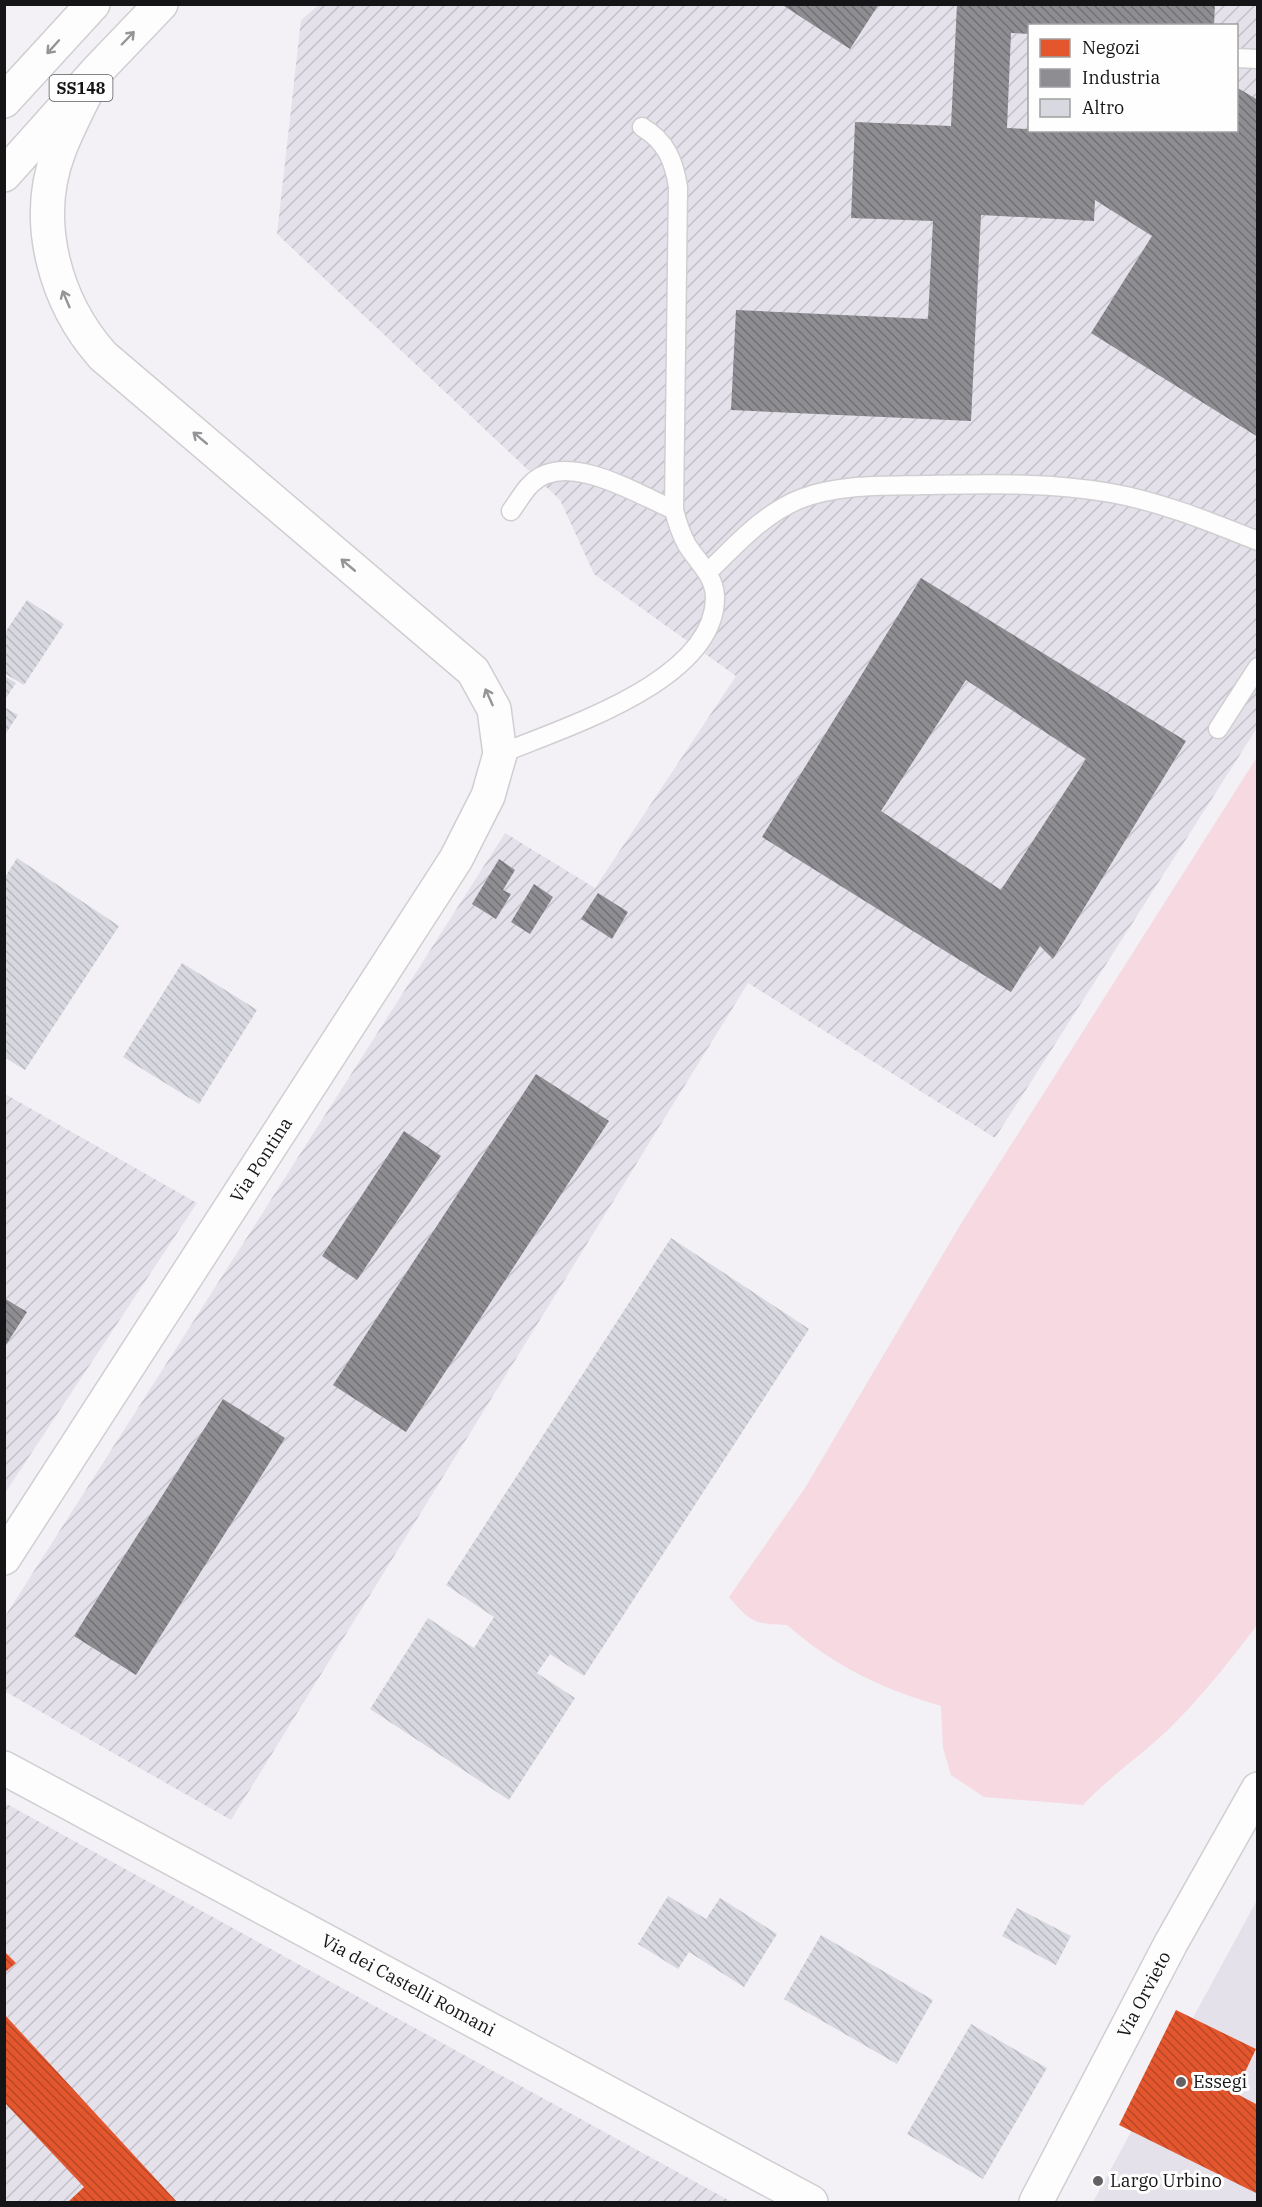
<svg xmlns="http://www.w3.org/2000/svg" width="1262" height="2207" font-family="'IBM Plex Serif',serif">
<defs>
<pattern id="industrial-furrows" width="10" height="10" patternUnits="userSpaceOnUse" patternTransform="scale(1.5)"><rect width="10" height="10" fill="#e5e1eb"/><path d="M-1 1l2-2M0 10L10 0M9 11l2-2" fill="none" stroke="#c4c0c9"/></pattern>
<pattern id="shops-back-hatch" width="6" height="6" patternUnits="userSpaceOnUse" patternTransform="scale(1.5)"><rect width="6" height="6" fill="#e4572e"/><path d="M-1 5l2 2M0 0l6 6M5-1l2 2" fill="none" stroke="#b84726"/></pattern>
<pattern id="industry-back-hatch" width="6" height="6" patternUnits="userSpaceOnUse" patternTransform="scale(1.5)"><rect width="6" height="6" fill="#8d8d92"/><path d="M-1 5l2 2M0 0l6 6M5-1l2 2" fill="none" stroke="#727276"/></pattern>
<pattern id="building-back-hatch" width="6" height="6" patternUnits="userSpaceOnUse" patternTransform="scale(1.5)"><rect width="6" height="6" fill="#d8d8e0"/><path d="M-1 5l2 2M0 0l6 6M5-1l2 2" fill="none" stroke="#b8b8bf"/></pattern>
</defs>
<rect width="100%" height="100%" fill="#f3f1f5"/>
<path fill="#e5e1eb" d="M1257 1900V2202H1093Z"/>
<path fill="url(#industrial-furrows)" fill-rule="evenodd" d="M320 4 1257 5V728L995 1138 748 983 231 1820 6 1692 4 1618 505 833 595 888 736 676 594 574 560 500 277 234 301 20ZM1030 26H1236V130H1030Z
M5 1094 197 1203 5 1493Z
M5 1803 732 2202H5Z"/>
<path fill="#f6d9e1" d="M1257 757V1625C1230 1661 1202 1696 1170 1728 1142 1755 1110 1776 1083 1805L984 1797 951 1775 943 1748 941 1706C882 1689 834 1666 787 1625 754 1624 750 1622 729 1597L805 1488 962 1222Z"/>
<path fill="url(#shops-back-hatch)" d="M4 1951 16 1963 4 1973Z
M1176 2010 1256 2049 1235 2093 1258 2105V2194L1119 2125Z
M4 2014 177 2202H68L84 2187 4 2102Z"/>
<path fill="url(#industry-back-hatch)" fill-rule="evenodd" d="M781 4H879L850 49Z
M957 4H1215L1214 26H1030V34L1011 33 1007 128 1091 132 1236 130V87L1258 100V437L1091 333 1152 236 1095 200 1094 221 981 215 971 421 731 410 736 310 928 319 933 221 851 218 855 122 951 126Z
M921 578 1186 741 1053 959 1040 946 1011 992 762 837ZM966 680 1086 759 1001 890 881 811Z
M499 859 515 870 503 890 511 894 496 919 472 904Z
M534 884 553 897 530 934 511 922Z
M598 893 628 912 612 939 581 919Z
M536 1074 609 1121 406 1432 333 1385Z
M404 1131 441 1156 357 1280 322 1256Z
M4 1298 27 1312 4 1348Z
M223 1399 285 1438 136 1675 74 1636Z"/>
<path fill="url(#building-back-hatch)" d="M27 600 64 624 24 685 4 673V634Z
M4 676 16 683 4 701Z
M4 707 18 715 4 736Z
M17 858 119 926 25 1070 4 1057V879Z
M182 963 257 1010 199 1104 123 1057Z
M671 1238 809 1329 584 1676 550 1654 537 1673 575 1698 509 1800 370 1709 428 1618 474 1648 494 1617 446 1585Z
M668 1896 706 1919 720 1898 777 1934 744 1987 689 1952 678 1969 638 1944Z
M1017 1908 1071 1936 1056 1965 1002 1936Z
M821 1935 933 2000 897 2064 784 1999Z
M971 2024 1047 2068 983 2179 907 2134Z"/>
<g fill="none" stroke-linecap="round" stroke-linejoin="round">
<g stroke="#d0ced1" stroke-width="21">
<path id="service" d="M1236 58 1258 59
M511 511C517 503 523 492 530 485 564 448 637 494 674 510
M708 572C736 545 763 514 800 499 839 484 884 486 925 485 987 484 1050 482 1111 493 1162 502 1210 522 1258 541
M1218 729 1258 667
M500 754C562 728 717 681 715 596 714 575 697 561 687 545 681 534 677 522 674 510L678 187C674 161 666 141 642 127"/>
</g>
<g stroke="#d0ced1" stroke-width="36">
<g id="minor">
<path id="s1" d="M1036 2202 1171 1943 1258 1789"/>
</g>
</g>
<g stroke="#d0ced1" stroke-width="36">
<g id="tertiary">
<path id="s2" d="M4 1558 456 859 488 796 500 754"/>
</g>
</g>
<g stroke="#d0ced1" stroke-width="36">
<g id="secondary">
<path id="s3" d="M4 1768 811 2202"/>
</g>
</g>
<g stroke="#d0ced1" stroke-width="36">
<path id="trunk" d="M96 72C84 98 69 124 59 151 32 221 55 302 103 356L473 671 494 709 500 754
M4 101 93 4
M4 175 96 72 161 4"/>
</g>
<use href="#service" stroke="#fdfdfe" stroke-width="18"/>
<use href="#minor" stroke="#fdfdfe" stroke-width="33"/>
<use href="#tertiary" stroke="#fdfdfe" stroke-width="33"/>
<use href="#secondary" stroke="#fdfdfe" stroke-width="33"/>
<use href="#trunk" stroke="#fdfdfe" stroke-width="33"/>
</g>
<defs><path id="oneway-shaft" d="M-6 0H5M1.5-3L5.5 0L1.5 3" fill="none" stroke-width="1.6" stroke-linecap="round" stroke-linejoin="round" transform="scale(1.5)"/></defs>
<g stroke="#959496">
<use href="#oneway-shaft" transform="translate(128 38) rotate(-46)"/>
<use href="#oneway-shaft" transform="translate(53 47) rotate(132)"/>
<use href="#oneway-shaft" transform="translate(66 299) rotate(-113)"/>
<use href="#oneway-shaft" transform="translate(200 438) rotate(-140)"/>
<use href="#oneway-shaft" transform="translate(348 565) rotate(-140)"/>
<use href="#oneway-shaft" transform="translate(489 697) rotate(-114)"/>
</g>
<g fill="#636164" stroke="#fefefe" stroke-width="2">
<circle cx="1181" cy="2082" r="6"/>
<circle cx="1098" cy="2181" r="6"/>
</g>
<g text-anchor="middle" stroke-width="6" stroke-linejoin="round" paint-order="stroke">
<rect fill="#fefefe" stroke="#5b5a5c" stroke-width="1.5" x="49.5" y="75" width="63" height="26" rx="4.5"/>
<g font-size="16" font-weight="bold" fill="#151416">
<text x="81" y="94">SS148</text>
</g>
<g font-size="18" fill="#151416" stroke="#fefefe">
<text dy="6" stroke="none"><textPath href="#s2" startOffset="474">Via Pontina</textPath></text>
<text dy="6" stroke="none"><textPath href="#s3" startOffset="459">Via dei Castelli Romani</textPath></text>
<text dy="6" stroke="none"><textPath href="#s1" startOffset="234">Via Orvieto</textPath></text>
</g>
<g font-size="18" fill="#151416" stroke="#fefefe" text-anchor="start">
<text x="1193" y="2088">Essegi</text>
<text x="1110" y="2187">Largo Urbino</text>
</g>
</g>
<rect width="1262" height="2207" fill="none" stroke="#151416" stroke-width="12"/>
<rect x="1028" y="24" width="210" height="108" fill="#fefefe" stroke="#a1a0a1" stroke-width="1.5"/>
<rect x="1040" y="39" width="30" height="18" fill="#e4572e" stroke="#a1a0a1" stroke-width="1.5"/>
<text x="1082" y="54" font-size="18" fill="#151416">Negozi</text>
<rect x="1040" y="69" width="30" height="18" fill="#8d8d92" stroke="#a1a0a1" stroke-width="1.5"/>
<text x="1082" y="84" font-size="18" fill="#151416">Industria</text>
<rect x="1040" y="99" width="30" height="18" fill="#d8d8e0" stroke="#a1a0a1" stroke-width="1.5"/>
<text x="1082" y="114" font-size="18" fill="#151416">Altro</text>
</svg>
